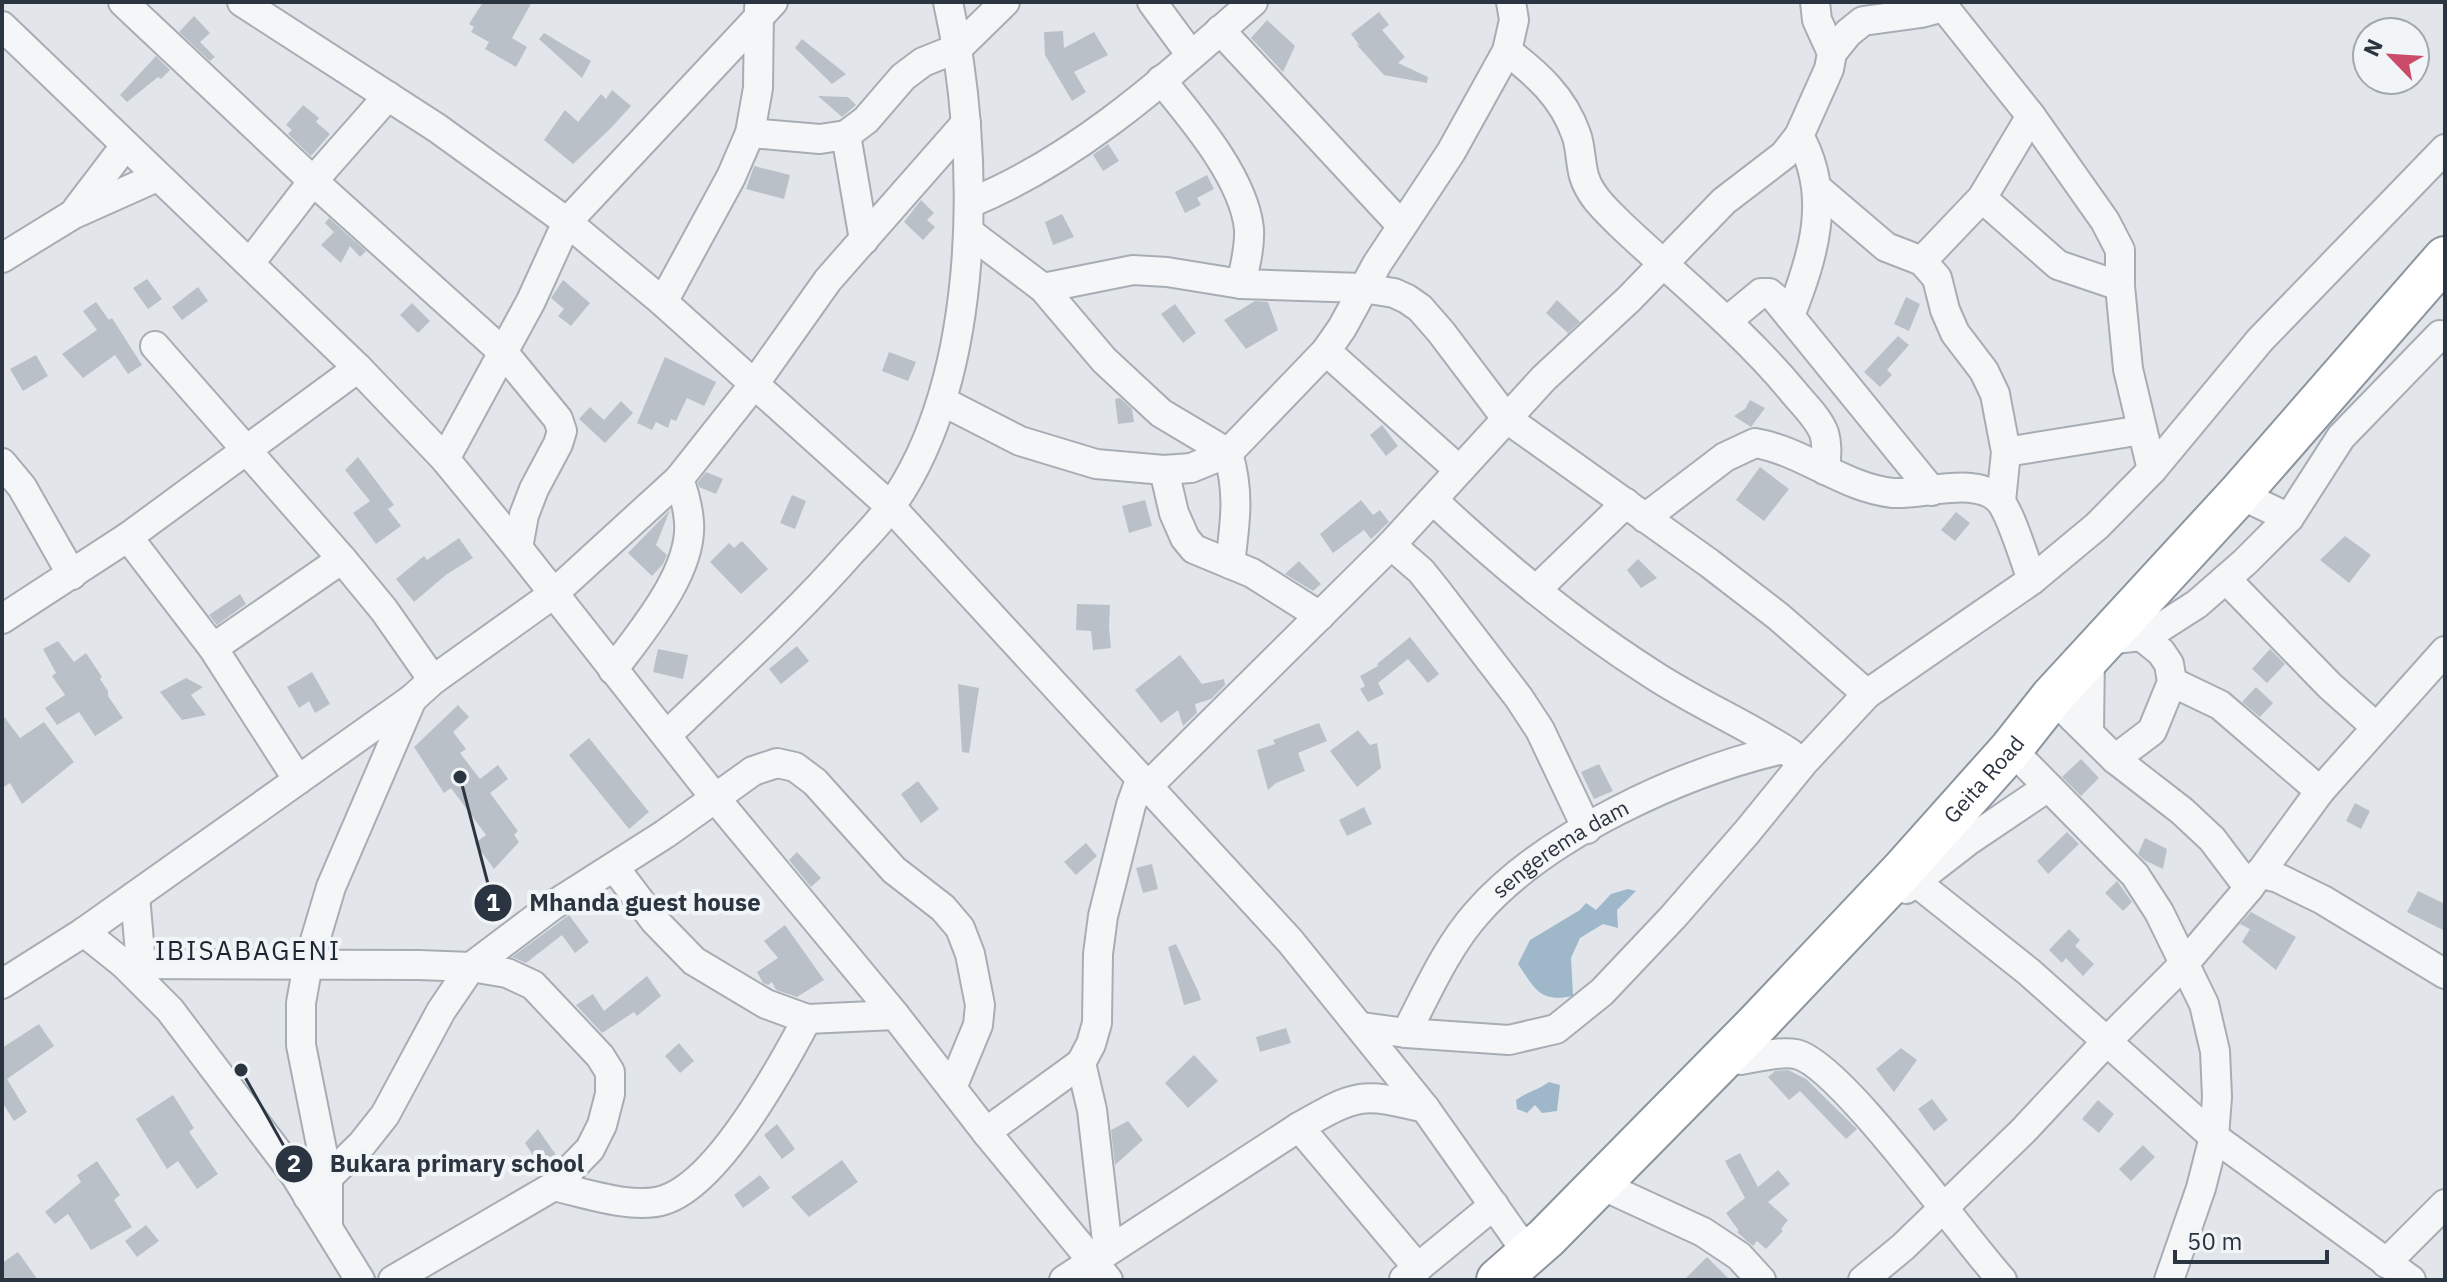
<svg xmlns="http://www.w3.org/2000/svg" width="2447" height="1282" font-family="'IBM Plex Sans',sans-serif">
<rect width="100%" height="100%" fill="#e2e6ea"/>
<path fill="#9eb7c9" d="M1628 889 1636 891 1617 910 1618 928 1603 924 1580 938 1571 958 1573 996C1540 1003 1535 989 1518 964L1530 940 1580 910 1586 903 1596 910 1611 894Z
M1549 1082 1560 1085 1557 1111 1542 1113 1535 1105 1527 1113 1517 1109 1516 1100C1527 1092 1538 1090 1549 1082Z"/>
<path fill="#bac0c7" d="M483 2H532L512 38 527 47 516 67 485 49 489 42 471 32 474 27 469 24Z
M1379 12 1389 25 1382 30 1405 57 1398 63 1428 77 1427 83 1384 75 1356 44 1360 46 1351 34Z
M194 16 210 33 200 42 215 57 210 61 179 32Z
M1267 20 1295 46 1283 72 1251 38Z
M1063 31 1064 48 1094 32 1108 55 1074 72 1086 92 1072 101 1045 55 1044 32Z
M544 33 591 61 582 78 539 39Z
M802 39 846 74 832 84 795 48Z
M156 56 170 70 161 79 158 77 127 102 120 95Z
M612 90 631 106 610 129 573 164 544 140 565 110 578 122 601 94 606 99Z
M818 96 848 97 856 105 842 117Z
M303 105 319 118 316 122 330 134 311 156 288 134 292 130 286 125Z
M1108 144 1119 161 1103 171 1093 155Z
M754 166 790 175 784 199 746 189Z
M1207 175 1214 189 1197 198 1201 205 1185 213 1175 192Z
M921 200 934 213 927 220 935 227 923 240 904 222Z
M1062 214 1074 237 1053 245 1045 222Z
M329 218 366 251 360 257 350 246 341 263 321 245 334 232 325 223Z
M147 279 162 299 148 309 133 288Z
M563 280 590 303 571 326 558 316 564 309 551 298Z
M198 287 208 301 182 320 172 307Z
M1906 297 1920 304 1909 331 1894 324Z
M1557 300 1580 322 1568 333 1546 313Z
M1255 301 1268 302 1278 330 1246 349 1224 320Z
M96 302 109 320 112 318 142 365 128 374 115 355 83 378 62 354 97 330 83 311Z
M412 303 430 321 418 333 400 315Z
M1175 304 1196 333 1183 343 1161 314Z
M1898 336 1909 345 1887 370 1892 375 1880 387 1864 372Z
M889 352 916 362 908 381 882 371Z
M36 355 48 376 23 391 10 369Z
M665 357 716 382 704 406 687 398 676 421 671 419 668 428 656 422 652 430 637 423Z
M1120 398 1132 409 1134 422 1118 424 1115 399Z
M1750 400 1765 408 1751 427 1734 416 1745 409Z
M621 401 633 413 605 443 579 419 590 407 604 420Z
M1382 425 1398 446 1386 456 1370 435Z
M358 457 394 505 388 509 401 526 376 544 353 513 370 501 345 470Z
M1760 467 1789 489 1764 521 1736 500Z
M706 472 723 479 716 494 699 487 698 482Z
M792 495 806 501 795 529 780 523Z
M1145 500 1152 526 1129 533 1122 506Z
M1361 500 1373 515 1380 510 1389 522 1371 539 1364 530 1333 553 1320 534Z
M670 510 656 545 667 555 663 564 652 576 628 553Z
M1956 512 1970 523 1955 541 1941 530Z
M2345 536 2371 555 2349 583 2320 560Z
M459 538 473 558 447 574 414 602 396 579 424 556 427 560Z
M742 541 768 569 741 594 710 562 729 543 734 548Z
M1638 559 1657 578 1641 588 1627 570Z
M1299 561 1321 584 1313 591 1285 574Z
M240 594 246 604 217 625 209 615Z
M1077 604 1110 605 1109 627 1111 648 1093 650 1091 631 1076 630Z
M1410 637 1439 674 1428 683 1408 659 1378 683 1384 694 1368 702 1360 689 1365 686 1360 676 1378 666 1377 664Z
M58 641 74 662 86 653 102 677 100 679 108 691V696L123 718 95 736 79 712 57 725 45 708 65 695 52 676 56 673 43 649Z
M797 646 809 661 781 684 769 669Z
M658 649 688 655 683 679 653 672Z
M2270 649 2285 664 2267 683 2252 669Z
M1180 655 1202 684 1224 679 1225 685 1211 699 1195 704 1197 713 1183 726 1178 710 1161 723 1135 690Z
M312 672 330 704 315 713 309 701 299 708 287 687Z
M186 678 203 687 191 695 206 715 182 720 160 692Z
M958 684 979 688 969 753 962 752Z
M2256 687 2273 703 2260 717 2242 702Z
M458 705 469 717 453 732 466 749 460 753 480 779 498 765 508 779 490 793 518 831 514 835 519 842 494 869 475 843 486 835 451 788 444 793 414 747Z
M2 714 20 738 44 722 74 762 22 804 10 783 2 788Z
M1319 723 1327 741 1298 753 1305 771 1276 783 1268 790 1257 750 1275 744 1273 740Z
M1358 730 1370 745 1377 743 1381 768 1357 787 1330 751Z
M589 738 649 812 629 829 569 755Z
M2081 759 2099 778 2081 796 2062 777Z
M1599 764 1613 791 1594 799 1581 772Z
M918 781 939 809 921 823 901 794Z
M2355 803 2370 811 2361 829 2346 821Z
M1364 807 1372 824 1347 836 1339 820Z
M2067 832 2079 844 2048 874 2037 861Z
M2145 838 2167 849 2163 869 2144 860 2138 854Z
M1086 843 1097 856 1076 875 1064 862Z
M797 852 821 878 811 887 789 860Z
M1152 864 1158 889 1143 893 1136 868Z
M2117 881 2132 902 2123 911 2105 893Z
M2418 891 2445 904V931L2407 912Z
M2251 912 2296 937 2276 970 2242 942 2250 929 2240 924Z
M569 915 589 942 575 953 562 935 526 963 512 957Z
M785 925 824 980 797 997 776 990 772 982 768 985 763 983 757 972 778 958 764 941Z
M2069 929 2080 940 2075 946 2094 964 2083 976 2066 958 2062 963 2049 950Z
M1176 944 1198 991 1201 1000 1184 1005 1168 947Z
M647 976 661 996 637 1016 634 1012 602 1033 576 1005 593 994 604 1011Z
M39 1024 54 1046 7 1079 27 1112 14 1121 2 1102V1048Z
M1286 1028 1291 1043 1260 1052 1256 1037Z
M679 1043 694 1061 680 1073 665 1056Z
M1901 1048 1917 1060 1894 1092 1876 1069Z
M1194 1055 1218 1081 1188 1108 1165 1083Z
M1788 1070 1806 1079 1857 1129 1846 1139 1800 1091 1789 1100 1768 1077 1775 1071Z
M173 1095 194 1128 189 1132 218 1174 197 1189 178 1161 167 1169 136 1119Z
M1932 1099 1948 1120 1934 1131 1918 1109Z
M2098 1100 2114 1114 2099 1133 2082 1119Z
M1128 1121 1143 1140 1115 1165 1111 1130Z
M777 1124 795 1149 782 1159 764 1135Z
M538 1129 558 1158 544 1172 525 1143Z
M2143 1145 2155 1157 2131 1181 2119 1169Z
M1740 1153 1758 1187 1778 1170 1790 1184 1768 1202 1788 1220 1781 1229 1783 1231 1766 1249 1757 1241 1753 1246 1747 1241 1737 1232 1739 1231 1726 1213 1745 1198 1725 1161Z
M842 1160 858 1182 809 1217 791 1197Z
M97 1161 120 1195 114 1200 132 1227 91 1250 68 1214 55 1224 45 1212 81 1182 77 1175Z
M760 1175 770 1188 743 1208 734 1195Z
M146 1225 159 1241 137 1257 125 1241Z
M18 1252 38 1280H6L2 1274V1263Z
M1707 1257 1730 1280H1684Z"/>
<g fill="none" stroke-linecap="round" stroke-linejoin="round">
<g stroke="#a7adb4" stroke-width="32">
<g id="minor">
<path d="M123 2 313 181 504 353 558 419 562 431 558 444 534 489 524 515 518 548"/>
<path d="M242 2 437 128 567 222 663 302 891 507 1290 941 1425 1108 1528 1254"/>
<path d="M1152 2 1191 55"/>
<path d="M1943 2 1944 7 2031 116 2105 221 2120 250V286L2128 369 2152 470"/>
<path d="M2 26 358 368 445 459 518 548 716 799 895 1015 986 1132 1108 1280"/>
<path d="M1220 30 1401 225"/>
<path d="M1507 51C1537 74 1563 97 1576 134 1581 147 1580 162 1584 176 1590 196 1606 210 1620 224 1678 279 1740 328 1791 389 1802 403 1818 417 1824 433 1828 446 1826 457 1825 470"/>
<path d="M1832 53 1848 33 1863 21 1921 13 1944 7"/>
<path d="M1161 80C1192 118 1244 178 1249 229 1250 248 1245 266 1241 284"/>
<path d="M750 133 820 139 846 135 866 120 903 77 923 62 958 48 1005 2"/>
<path d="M846 135 864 240"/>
<path d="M1818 189 1886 247 1922 261 1937 278 1945 310 1955 333 1984 371 1995 394 2006 452 2001 501"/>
<path d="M1982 198 2058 265 2120 286"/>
<path d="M970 203C1078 159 1166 78 1253 2"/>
<path d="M77 209 125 146"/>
<path d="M970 233 1043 288 1104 360 1161 413 1228 453C1240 493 1235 523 1230 564"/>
<path d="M2 258 72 215 157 177"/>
<path d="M1922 261 1982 198 2031 116"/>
<path d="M250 263 313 181 388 96"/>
<path d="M1043 288 1133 270 1167 272 1241 284 1363 288 1394 293 1407 299 1420 308 1441 332 1506 418 1709 563 1779 617 1867 694"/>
<path d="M663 302 731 177 750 133 758 88 759 8"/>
<path d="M1790 316C1813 257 1833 196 1799 136"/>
<path d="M1727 321 1761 293H1769L1775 298 1932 491"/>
<path d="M155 346 342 559 384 610 433 680"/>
<path d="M1326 351 1459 470"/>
<path d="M942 401 1020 441 1096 464 1164 470 1191 468 1228 453 1326 351 1342 328 1377 264 1451 152 1507 51 1514 20 1511 2"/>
<path d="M2006 452 2142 430"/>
<path d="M445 459 531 301 567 222 773 2"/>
<path d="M2 463 22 487 72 575"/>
<path d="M1164 470 1174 513 1185 538 1194 549 1252 573 1320 616"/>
<path d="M2239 494 2289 518"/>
<path d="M1433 500C1501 564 1573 624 1652 674 1696 703 1745 724 1790 753"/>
<path d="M1645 518 1725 457 1755 443C1803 451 1844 488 1893 493 1923 495 1978 475 2000 501 2011 514 2025 561 2032 580"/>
<path d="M128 537 213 648 298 780"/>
<path d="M1391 545 1421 571 1437 591 1519 698 1540 730 1587 829"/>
<path d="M2226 579 2330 686 2376 727"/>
<path d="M1536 590 1626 503"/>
<path d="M2 619 128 537 358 368"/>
<path d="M2106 640 2141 636 2158 629 2197 604 2245 562 2289 518 2341 437 2440 335"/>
<path d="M213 648 342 559"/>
<path d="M613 670C641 632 693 572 689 522 688 507 684 493 679 479"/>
<path d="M2172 682 2220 705 2320 791"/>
<path d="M2052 697 2115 759 2182 811 2212 839 2249 888"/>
<path d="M2089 731 2090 656"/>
<path d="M667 735C729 675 794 617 851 552 865 537 880 522 891 506 983 378 981 150 948 2"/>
<path d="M2011 749 2135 875 2159 912 2204 1004 2215 1051 2217 1097 2214 1137 2201 1188 2169 1280"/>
<path d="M2115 759 2152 731 2172 682 2169 664 2161 652 2141 636"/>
<path d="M1147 787 1391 545 1544 378 1629 299 1724 201 1784 155 1799 136 1829 69 1832 53 1817 20 1815 2"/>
<path d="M614 867 655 921 694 961 766 1004 807 1019 895 1015"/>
<path d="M1902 871 2029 972 2214 1137 2411 1280"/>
<path d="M2259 873 2278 878 2323 900 2445 974"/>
<path d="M1906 889 1968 841 2048 787"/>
<path d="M135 896 141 964"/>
<path d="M84 932 124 964 170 1010 295 1175 360 1280"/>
<path d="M124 964 419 965 471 967 507 973 533 985 600 1056 610 1072V1094L602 1125 590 1149 554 1186 393 1280"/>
<path d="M2 984 84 932 412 699 433 680 552 595 679 479 755 383 828 280 966 123"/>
<path d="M1362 1027 1406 1033 1509 1040 1556 1029 1602 992 1673 917 1747 832 1804 762 1867 694 2032 580 2097 526 2152 470 2260 340 2445 149"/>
<path id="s1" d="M1406 1033C1427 993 1446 948 1477 913 1545 835 1683 772 1783 749"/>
<path d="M1741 1060C1758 1057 1779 1051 1796 1054 1841 1064 1963 1238 2002 1280"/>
<path d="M1081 1063 1092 1110 1108 1250"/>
<path d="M1299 1127 1418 1268"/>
<path d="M986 1132 1081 1063 1091 1044 1097 1023 1098 954 1103 916 1131 805 1140 780"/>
<path d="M1599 1184 1703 1232 1739 1256 1761 1280"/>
<path d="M554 1186C584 1193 634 1210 664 1200 718 1183 781 1068 807 1019"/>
<path d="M308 1197 362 1144 385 1115 441 1011 471 967 552 906 665 834 753 771 777 763 795 767 815 782 894 870 943 908 960 928 970 954 980 1005 978 1025 952 1088"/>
<path d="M328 1227V1180L301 1045V1003L308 964 331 887 412 699"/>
<path d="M2386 1263 2445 1204"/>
<path d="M1404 1279 1494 1205"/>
<path d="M1064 1280 1299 1127C1357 1094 1360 1092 1425 1108"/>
<path d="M1863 1280 1903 1247 2023 1131 2108 1040 2184 964 2249 888 2320 791 2445 651"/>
</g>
</g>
<g stroke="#8a95a0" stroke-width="46">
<g id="highway">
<path id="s2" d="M1498 1280 1546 1238 1757 1024 1902 871 2011 749 2052 697 2239 494 2445 258"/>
</g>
</g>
<use href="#minor" stroke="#f5f6f8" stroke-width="28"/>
<use href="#highway" stroke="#fff" stroke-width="42"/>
</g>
<g text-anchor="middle" stroke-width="8" stroke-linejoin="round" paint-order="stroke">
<g font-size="22" fill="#2b3542" stroke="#f2f5f7">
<text dy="8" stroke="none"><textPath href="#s2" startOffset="698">Geita Road</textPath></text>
<text dy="8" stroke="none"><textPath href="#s1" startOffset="246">sengerema dam</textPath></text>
</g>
<g font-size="26" letter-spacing="2" fill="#1d2633" stroke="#f2f5f7">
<text x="248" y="960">IBISABAGENI</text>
</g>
</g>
<path fill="none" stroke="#2b3542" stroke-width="3" d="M460 777L493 903M241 1070L294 1164"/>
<g fill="#2b3542" stroke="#f2f5f7" stroke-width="3">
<circle cx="460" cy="777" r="8"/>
<circle cx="241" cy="1070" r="8"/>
<circle cx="493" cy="903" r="20"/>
<circle cx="294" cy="1164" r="20"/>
</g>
<g font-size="24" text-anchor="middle" font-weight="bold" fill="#fff">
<text x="493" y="911">1</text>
<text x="294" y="1172">2</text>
</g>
<g font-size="24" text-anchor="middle" font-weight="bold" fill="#2b3542" stroke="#f2f5f7" stroke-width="8" stroke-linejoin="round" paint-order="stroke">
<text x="645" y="911">Mhanda guest house</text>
<text x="457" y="1172">Bukara primary school</text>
</g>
<rect width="2447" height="1282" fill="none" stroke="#2b3542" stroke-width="8"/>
<g transform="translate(2391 56) rotate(295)"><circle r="38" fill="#f2f5f7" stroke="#a2a8af" stroke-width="2"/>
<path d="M0-6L14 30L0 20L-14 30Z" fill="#cb4c6a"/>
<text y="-12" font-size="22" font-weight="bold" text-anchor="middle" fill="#2b3542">N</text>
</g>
<path d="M2175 1250v12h152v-12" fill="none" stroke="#2b3542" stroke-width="4"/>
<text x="2187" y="1250" font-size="24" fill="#2b3542" stroke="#f2f5f7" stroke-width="6" paint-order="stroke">50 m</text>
</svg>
